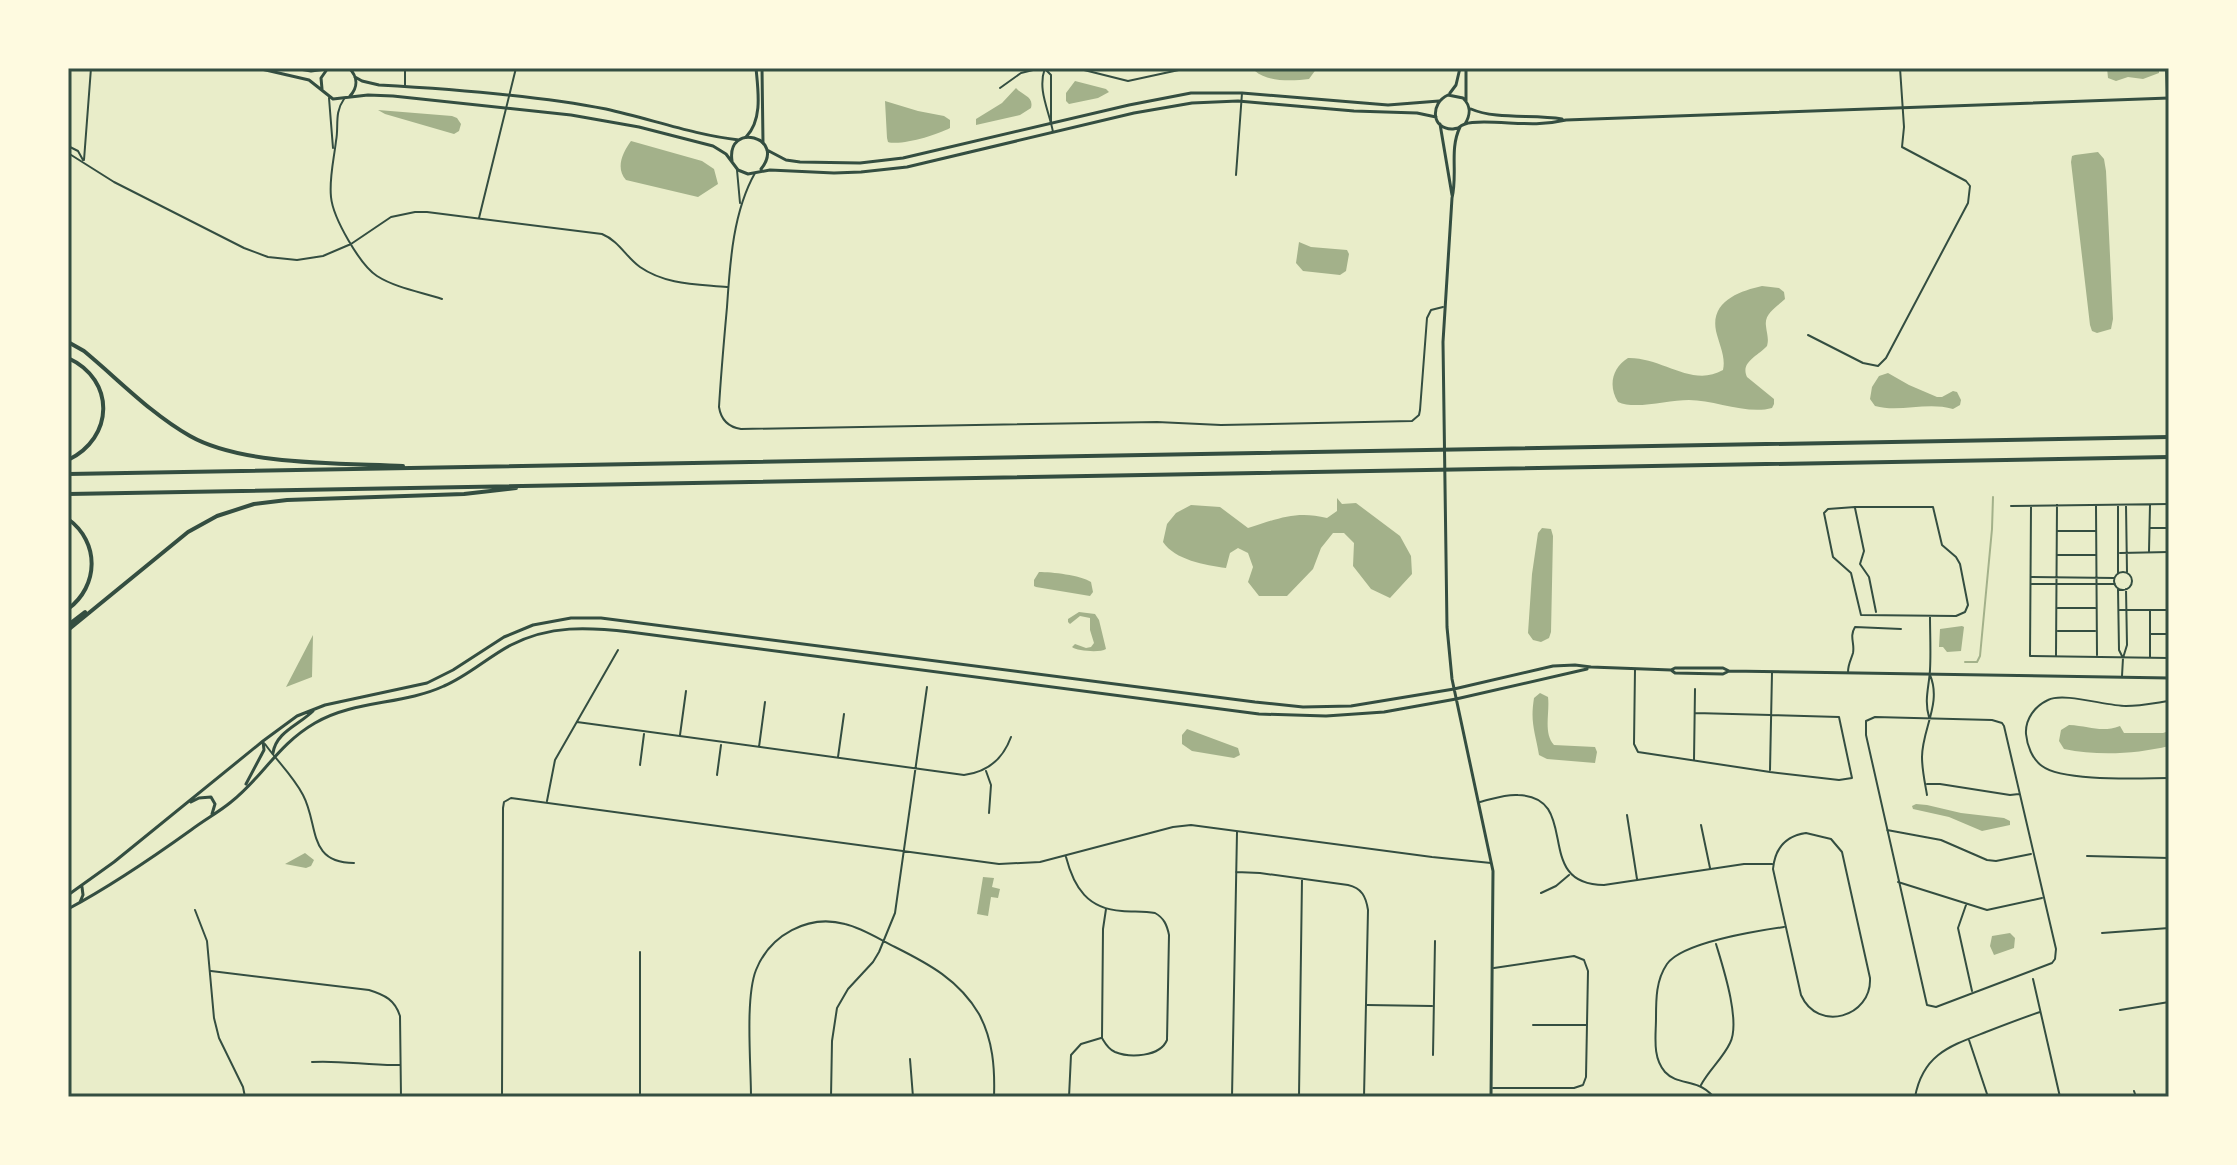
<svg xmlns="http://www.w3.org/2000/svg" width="2237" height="1165" font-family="'Asap Condensed',sans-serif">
<rect width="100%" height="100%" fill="#e9edc9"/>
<path fill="#a3b18a" d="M1255 68H1317L1309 79C1292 81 1268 82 1255 71Z
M2107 68H2152L2159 70V73L2143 79 2128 77 2116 81 2108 78Z
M1075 81 1106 89 1109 92 1098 98 1069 104 1066 101V93Z
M1016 88C1023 96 1034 96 1031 108L1020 115 976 125V119L1002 103Z
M885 101 918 111 944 116 950 120V128C937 135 901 146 888 142L887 138Z
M378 110 452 116 457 118 461 124 459 131 454 134 385 114Z
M631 141 702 161 714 169 718 184 698 197 626 180C615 168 623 152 631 141Z
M2098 152 2104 159 2106 171 2113 319 2111 329 2097 333 2092 331 2090 325 2071 162 2072 156 2075 155Z
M1299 242 1311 247 1347 250 1349 254 1346 271 1340 275 1303 271 1296 263Z
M1762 286 1779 288 1784 292 1785 299C1777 307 1764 313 1766 326 1767 335 1769 338 1767 346 1758 356 1740 362 1747 377L1774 399V404L1772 408C1748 415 1714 400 1689 400 1668 400 1635 410 1618 402 1608 386 1612 368 1628 358 1662 357 1692 388 1723 370 1726 357 1719 344 1716 331 1710 301 1740 291 1762 286Z
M1888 373 1909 385 1937 397H1942L1953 391 1957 392 1961 400 1960 405 1953 409C1927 401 1900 413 1875 406L1870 399 1872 387 1879 376Z
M1337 498 1342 504 1356 503 1400 536 1411 556 1412 574 1390 598 1371 589 1353 566 1354 543 1344 533H1333L1321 548 1313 569 1287 596H1259L1248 582 1253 567 1248 553 1238 548 1230 553 1226 568C1205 565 1175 560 1163 542L1167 524 1176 513 1191 505 1220 507 1248 528C1277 519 1296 510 1327 518L1337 511Z
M1542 528 1551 529 1553 536 1551 632 1549 638 1541 642 1533 640 1528 633 1532 574 1538 533Z
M1039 572C1052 572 1080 575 1091 582L1093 592 1090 596 1036 587 1034 586V580Z
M1079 612 1095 614 1099 620 1106 649C1100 653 1077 651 1072 647L1075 644 1086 648 1091 647 1094 643 1090 630V618L1080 616 1070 624 1068 622V619Z
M1962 626 1964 627 1961 651 1947 652 1943 647H1939L1940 629Z
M313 635 312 677 286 687Z
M1540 693 1548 697C1550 712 1543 733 1554 745L1595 747 1597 752 1595 763 1547 759 1539 755C1535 731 1530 723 1534 698Z
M2069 725C2090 726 2101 733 2120 726L2124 733H2163L2169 731V746C2136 754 2098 756 2064 749L2059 741 2061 730Z
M1187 729 1238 748 1240 755 1234 758 1192 751 1182 744V735Z
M1916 804 1927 805 1961 813 2004 818 2010 821V825L1982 831 1949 817 1913 809 1912 806Z
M305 853 314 860 311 866 306 868 285 864Z
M983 877 994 878 992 887 1000 889 998 898 991 897 988 916 977 914Z
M2010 933 2015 938 2014 948 1994 955 1990 946 1992 936Z"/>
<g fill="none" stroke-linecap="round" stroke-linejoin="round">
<path stroke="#a3b18a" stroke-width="2" d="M1965 662H1977L1980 656 1992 529 1993 497"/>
<path stroke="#344e41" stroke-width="2" d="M1045 68C1037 90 1049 110 1053 132
M1052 68 1080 69 1128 81 1188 68
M2166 68 2167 98
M1046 70 1051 75V122
M405 87V68
M1000 88 1021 73 1041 68
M329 98 333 148
M344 99C334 113 339 126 336 141 334 159 329 178 331 197 333 218 360 265 377 276 396 288 421 292 442 299
M68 146 78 151 83 160
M68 153 114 182 244 248 268 257 297 260 323 256 351 244 391 217 415 212H427L602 234C619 241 626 257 640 267 666 285 697 284 727 287
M84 160 91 68
M737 170 740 203
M755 173C733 212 730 262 727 307 724 340 721 373 719 407 721 420 728 427 741 429L1157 422 1221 425 1412 421 1419 415 1420 410 1427 318 1431 310 1443 307
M1236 175 1242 93
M479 218 516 68
M1808 335 1863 363 1878 366 1886 358 1968 203 1970 186 1966 181 1902 147 1904 127 1900 68
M2118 505V573
M2126 505 2127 572
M2011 506 2169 504
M2031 506 2030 656 2169 658
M2096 506 2097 655
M1855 507H1933L1942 545 1956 557 1960 564 1968 605 1965 612 1956 616 1861 615 1851 573 1833 557 1824 513 1828 509Z
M1855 508 1864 551 1860 564 1869 577 1876 612
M2151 528H2169
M2058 531H2095
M2149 551 2150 505
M2120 553 2169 552
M2058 555H2096
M2114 581a9 9 0 1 1 18 0a9 9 0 1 1-18 0Z
M2032 577 2114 578
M2032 584H2115
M2118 589 2119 650 2122 656
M2058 608H2095
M2120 610H2169
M2150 611V657
M2058 631H2095
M2150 634H2169
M2056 655 2057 505
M1635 669 1634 744 1638 752 1770 772 1839 780 1852 778 1839 717 1695 713
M1848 672C1848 664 1851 660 1853 653 1855 643 1849 637 1855 627L1901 629
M2122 676 2123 658 2127 645 2126 589
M2169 701C2155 703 2140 706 2126 706 2106 706 2064 692 2048 700 2035 706 2025 719 2026 734 2027 745 2032 759 2042 766 2063 782 2141 778 2169 778
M1875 717 1992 720 2002 723 2004 726 2056 949 2055 959 2052 963 1936 1007 1927 1005 1866 735V721Z
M1929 717C1924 700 1929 687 1930 670 1931 652 1930 634 1930 616
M577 722 964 775C988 772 1003 759 1011 737
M680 735 686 691
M265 744C277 761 293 776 303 795 319 825 307 863 354 863
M759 747 765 702
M838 757 844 714
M1694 760 1695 689
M640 765 644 734
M1770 770 1772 673
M986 771 991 785 989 813
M717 775 721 745
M1927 784H1940L2010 795 2019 794
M1927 795C1925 783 1922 770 1922 757 1922 729 1942 703 1930 675
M547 801 555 760 618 650
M1480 802C1493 799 1505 794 1518 795 1583 797 1531 885 1604 885L1744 864H1772
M1627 815 1637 879
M1701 825 1710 868
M1887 830 1941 840 1987 860 1996 861 2031 854
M1806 833 1831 839 1842 852 1870 978C1872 1017 1818 1033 1801 995L1773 869C1775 848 1785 836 1806 833Z
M2087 856 2169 858
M1066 857C1074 888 1088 909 1122 911 1133 912 1144 911 1155 913 1164 918 1167 925 1169 935L1167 1040C1160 1057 1130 1058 1115 1052 1108 1049 1105 1043 1102 1038L1103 929 1106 909
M1236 872 1260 873 1348 885C1362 888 1366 897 1368 910L1364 1097
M1898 882 1987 910 2042 898
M1541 893 1556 886 1569 875
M1966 905 1958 928 1972 991
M195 910 207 941 214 1018 219 1038 243 1087 245 1097
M2102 933 2169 928
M211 971 369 990C385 995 395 1000 400 1016L401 1097
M2033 979 2060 1097
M1367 1005 1432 1006
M2120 1010 2169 1002
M1533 1025H1586
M1969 1040 1988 1097
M1433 1055 1435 941
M910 1059 913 1097
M312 1062C341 1060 370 1066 400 1065
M1701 1085C1709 1070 1723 1058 1730 1043 1741 1022 1723 967 1716 944
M1493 1088H1574L1583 1085 1586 1077 1588 971 1584 960 1574 956 1494 968
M2134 1091 2136 1097
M502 1097 503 808 504 802 511 798 999 864 1040 862 1173 827 1191 825 1432 857 1491 863
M640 1097V952
M751 1097C751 1064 745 998 756 970 770 935 808 914 845 924 862 928 879 939 895 947 929 964 959 980 979 1014 993 1040 995 1068 994 1097
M831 1097 832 1041 837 1008 848 989 873 962 879 952 895 913 927 687
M1069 1097 1071 1055 1081 1044 1101 1038
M1232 1097 1237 832
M1299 1097 1302 879
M1714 1097C1710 1093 1705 1088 1699 1086 1688 1081 1674 1082 1665 1072 1652 1057 1656 1036 1656 1018 1656 999 1656 980 1667 964 1683 942 1757 931 1784 927
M1915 1097C1923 1054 1950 1046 1986 1032 2004 1025 2022 1018 2040 1012"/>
<path stroke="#344e41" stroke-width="3" d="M762 68 763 143
M746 137C763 120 758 90 756 68"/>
<path stroke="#344e41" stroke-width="3" d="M257 68 309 80 333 99 368 95 393 96 571 115 639 127 713 146 726 154 738 170 748 174 770 170 834 173 861 172 907 167 1134 113 1192 103 1238 101 1354 111 1417 113 1436 117
M294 68 311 71 326 69
M349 68C358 77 358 87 350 96
M1466 68V101
M355 77 362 81 379 85C451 89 536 95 606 109 651 119 694 135 739 140
M322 89 321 78 328 68
M1450 93 1456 85 1460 68
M1471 109C1496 120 1534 114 1562 119
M1440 124 1452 195
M1465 124C1471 114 1471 106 1463 98L1448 95C1430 103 1431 130 1453 129 1463 128 1456 127 1465 124 1470 122 1478 122 1484 122 1513 122 1536 127 1566 120L2169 98
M1460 127C1449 150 1458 173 1452 198L1443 342 1447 627 1452 679 1493 871 1491 1097
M767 150 786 160 800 162 860 163 903 158 1129 105 1191 93H1242L1388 105 1439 101
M732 161C726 121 787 137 761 169
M1671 670 1675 668H1723L1729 671 2169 678
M273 753C276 732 299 725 313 711
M246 784 264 750 263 741
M191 802 199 798 211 797 215 804 212 814
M68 895 114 862 263 741 297 716 325 705 427 683 453 670 504 637 533 625 571 618H601L1255 702 1303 707 1351 706 1454 689 1553 666 1575 665 1591 667 1671 670 1675 673 1723 674 1729 671
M80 902 83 895 82 887
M68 909C111 886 152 858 191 830 204 820 219 812 231 802 263 777 277 745 315 723 354 700 403 705 444 686 468 676 488 657 511 645 550 625 588 627 630 632L1259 714 1326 716 1384 712 1456 699 1587 669"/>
<path stroke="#344e41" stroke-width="4" d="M68 342 84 351C119 380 151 414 190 436 243 466 342 463 403 466
M68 358C116 380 114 438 68 460
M68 474 2169 437
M68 494 2169 457
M68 519C100 542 99 586 68 609
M68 625 85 612
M68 630 188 532 217 516 254 504 287 500 464 494 516 488"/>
</g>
<rect width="2237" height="1165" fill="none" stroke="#fefae0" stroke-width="140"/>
<rect x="70" y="70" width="2097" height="1025" fill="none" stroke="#344e41" stroke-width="3"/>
</svg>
